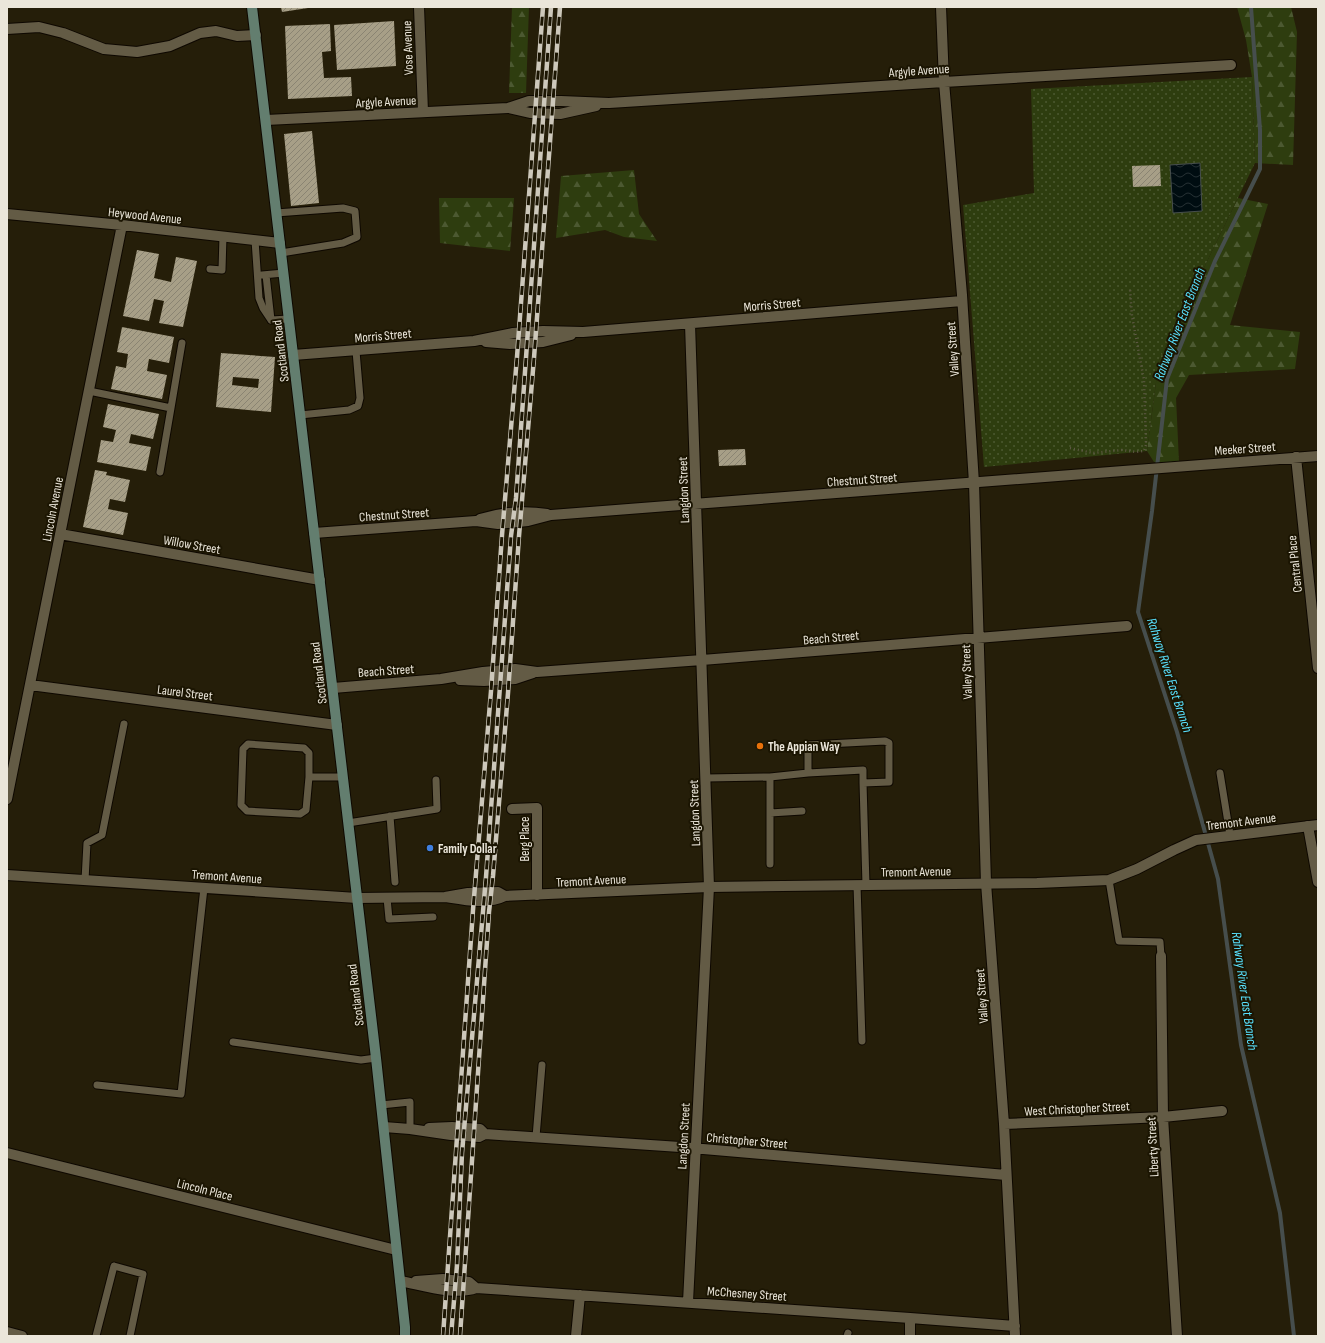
<svg xmlns="http://www.w3.org/2000/svg" width="1325" height="1343" font-family="'Sofia Sans Condensed',sans-serif">
<defs>
<pattern id="forest-firs" width="22" height="20" patternUnits="userSpaceOnUse"><rect width="22" height="20" fill="#2e3d0f"/><path d="M5 1l3.5 6h-7zM16 11l3.5 6h-7z" fill="#4c5931"/></pattern>
<pattern id="park-dots" width="8" height="8" patternUnits="userSpaceOnUse"><rect width="8" height="8" fill="#2e3d0f"/><path d="M2 2h.1M6 6h.1" fill="none" stroke="#4c5931" stroke-width="1.8" stroke-linecap="round"/></pattern>
<pattern id="water-waves" width="16" height="10" patternUnits="userSpaceOnUse"><rect width="16" height="10" fill="#000d11"/><path d="M0 5q4-4 8 0t8 0" fill="none" stroke="#253033"/></pattern>
<pattern id="building-hatch" width="6" height="6" patternUnits="userSpaceOnUse"><rect width="6" height="6" fill="#a79f87"/><path d="M-1 1l2-2M0 6l6-6M5 7l2-2" fill="none" stroke="#8a8472"/></pattern>
</defs>
<rect width="100%" height="100%" fill="#251e09"/>
<path fill="url(#forest-firs)" d="M512 7H529L526 93H509Z
M1237 7H1291L1297 32 1293 165 1255 163 1252 77 1246 40Z
M634 170 639 214 657 241 624 237 605 230 556 238 561 176Z
M439 198H514L510 251 440 243Z
M1238 198 1268 204 1230 325 1300 332 1295 369 1189 375 1176 398 1179 462H1154L1147 451 1159 360Z"/>
<path fill="url(#park-dots)" d="M1252 77 1255 163 1159 360 1147 451 984 467 963 205 1034 193 1031 89Z"/>
<path fill="url(#water-waves)" stroke="#464e4d" d="M1200 163 1202 211 1173 213 1170 165Z"/>
<g fill="none" stroke-linecap="round" stroke-linejoin="round">
<path stroke="#464e4d" stroke-width="4" d="M1251 7 1260 130V169L1215 261 1167 379 1152 511 1138 612 1177 732 1218 879 1241 1045 1280 1213 1294 1336"/>
</g>
<path fill="url(#building-hatch)" fill-rule="evenodd" d="M281 7H308V8L282 12Z
M394 21 396 66 337 70 334 25Z
M330 24 331 51 322 52 324 78 351 77 352 96 288 99 285 26Z
M312 131 319 203 291 206 284 134Z
M1160 165 1161 186 1133 187 1132 166Z
M137 250 159 254 154 278 171 282 176 257 197 261 183 327 159 323 164 301 154 299 149 321 123 316Z
M122 327 174 337 169 363 149 359 147 371 167 375 162 399 111 389 116 366 126 368 128 354 117 352Z
M221 353 275 357 271 412 216 407ZM233 377 259 379 258 388 232 385Z
M108 404 159 414 153 439 131 434 129 443 151 447 146 471 97 462 101 440 113 442 116 430 103 427Z
M745 449 746 465 719 466 718 450Z
M95 470 107 472 106 475 130 480 125 502 110 499 108 509 128 513 123 535 83 527Z"/>
<g fill="none" stroke-linecap="round" stroke-linejoin="round">
<g stroke="#0e0800" stroke-width="9">
<path id="service" d="M276 213 343 208 355 211 357 237 343 243 281 253
M255 240 259 298 263 308 271 320
M210 269 222 270 223 236
M262 275 284 273
M266 275 271 320 289 319
M89 391 171 408 160 472
M171 408 182 343
M300 415 349 410 358 406 360 398 356 351
M808 773 863 770V783
M1220 773 1230 835
M309 777 306 810 300 814 247 811 241 805 243 749 248 744 304 748 309 753V777H343
M706 778 770 777
M770 813 802 811
M390 816 395 882
M348 823 437 809 436 780
M770 864V777L808 773V745L885 741 889 743V782L863 783 866 885
M85 880 87 843 102 835 124 724
M1109 880 1119 941 1160 942 1161 956
M857 885 862 1041
M387 898 389 919 433 917
M233 1042 361 1060 376 1058
M97 1085 181 1094 204 888
M381 1105 410 1102V1129
M536 1137 542 1065
M96 1336 114 1266 143 1274 130 1336
M847 1336 848 1333"/>
</g>
<g stroke="#0e0800" stroke-width="12">
<path id="minor" d="M419 7 423 112
M941 7 944 82 962 295 974 483 986 883 1004 1124 1015 1336
M7 29 39 27 63 33 104 49 137 52 170 46 200 33 216 31 237 36 256 35
M509 108 530 113 560 114 596 106
M266 120 508 108 529 101H561L609 103 944 82 1231 65
M7 214 122 225 280 243
M486 342 510 344 543 342 571 335
M293 355 474 341 513 333 543 331 583 332 962 301
M1296 457 1318 668
M480 519C503 512 523 510 547 514
M314 533 476 521 498 524 528 521 551 515 1318 456
M60 534 320 580
M460 680 484 681 515 679 533 673
M30 685 337 725
M333 688 441 679 483 672 515 669 537 672 702 660 1127 626
M7 799 122 225
M512 809 537 808V895
M1308 826 1318 882
M1161 956 1163 1117 1177 1336
M1004 1124 1163 1117 1222 1111
M384 1127 410 1129 451 1135 479 1137 485 1134 680 1147 1006 1175
M429 1128 452 1127 480 1129 485 1134
M7 1153 396 1250
M400 1281C422 1285 455 1296 476 1288L910 1318 1015 1326
M416 1281 443 1279 469 1282 476 1288
M688 1302 709 887 690 324
M7 1332 22 1336
M576 1336 580 1295
M910 1336V1318"/>
</g>
<g stroke="#0e0800" stroke-width="12">
<path id="tertiary" d="M7 875 357 898 445 897 468 893 498 892 505 896
M445 897C464 900 487 905 505 896L709 887 1037 883 1109 880 1137 869 1174 850 1196 840 1318 825"/>
</g>
<g stroke="#0e0800" stroke-width="12">
<path id="secondary" d="M252 7 376 1058 405 1327V1336"/>
</g>
<path stroke="#615a48" stroke-width="2.5" stroke-dasharray="1 3" stroke-linecap="butt" d="M1070 448 1093 453 1122 450 1136 452 1144 451 1146 445 1144 380 1132 316 1130 289"/>
<use href="#service" stroke="#635b45" stroke-width="7"/>
<use href="#minor" stroke="#635b45" stroke-width="10"/>
<use href="#tertiary" stroke="#635b45" stroke-width="10"/>
<use href="#secondary" stroke="#637e6f" stroke-width="10"/>
<g stroke="#cdc8bb" stroke-width="4.5">
<path id="rail" d="M443 1336 473 910 491 691 502 535 517 357 543 7
M451 1336 457 1265 462 1153 486 877 511 536 516 498 551 7
M460 1336 489 912 493 876 508 693 519 536 534 358 560 7"/>
</g>
<use href="#rail" stroke="#1b1502" stroke-width="3" stroke-dasharray="9" stroke-linecap="butt"/>
</g>
<circle fill="#e8710a" stroke="#1b1502" stroke-width="1.5" cx="760" cy="746" r="4"/>
<circle fill="#3f7fe0" stroke="#1b1502" stroke-width="1.5" cx="430" cy="848" r="4"/>
<g text-anchor="middle" stroke-width="4" stroke-linejoin="round" paint-order="stroke">
<g font-size="13" fill="#ebe6da" stroke="#1b1502">
<text transform="translate(407 48) rotate(-92)" y="5">Vose Avenue</text>
<text transform="translate(919 70) rotate(-4)" y="5">Argyle Avenue</text>
<text transform="translate(386 101) rotate(-3)" y="5">Argyle Avenue</text>
<text transform="translate(145 215) rotate(6)" y="5">Heywood Avenue</text>
<text transform="translate(772 304) rotate(-5)" y="5">Morris Street</text>
<text transform="translate(383 335) rotate(-5)" y="5">Morris Street</text>
<text transform="translate(952 349) rotate(-94)" y="5">Valley Street</text>
<text transform="translate(280 351) rotate(-97)" y="5">Scotland Road</text>
<text transform="translate(1245 448) rotate(-4)" y="5">Meeker Street</text>
<text transform="translate(862 479) rotate(-4)" y="5">Chestnut Street</text>
<text transform="translate(683 490) rotate(-92)" y="5">Langdon Street</text>
<text transform="translate(52 509) rotate(-79)" y="5">Lincoln Avenue</text>
<text transform="translate(394 514) rotate(-4)" y="5">Chestnut Street</text>
<text transform="translate(192 544) rotate(10)" y="5">Willow Street</text>
<text transform="translate(1294 564) rotate(-96)" y="5">Central Place</text>
<text transform="translate(831 637) rotate(-5)" y="5">Beach Street</text>
<text transform="translate(386 670) rotate(-4)" y="5">Beach Street</text>
<text transform="translate(966 672) rotate(-92)" y="5">Valley Street</text>
<text transform="translate(318 673) rotate(-97)" y="5">Scotland Road</text>
<text transform="translate(185 692) rotate(7)" y="5">Laurel Street</text>
<text transform="translate(694 813) rotate(-92)" y="5">Langdon Street</text>
<text transform="translate(1241 821) rotate(-7)" y="5">Tremont Avenue</text>
<text transform="translate(524 839) rotate(-90)" y="5">Berg Place</text>
<text transform="translate(916 871) rotate(-1)" y="5">Tremont Avenue</text>
<text transform="translate(227 876) rotate(4)" y="5">Tremont Avenue</text>
<text transform="translate(591 880) rotate(-3)" y="5">Tremont Avenue</text>
<text transform="translate(355 995) rotate(-97)" y="5">Scotland Road</text>
<text transform="translate(981 996) rotate(-94)" y="5">Valley Street</text>
<text transform="translate(1077 1108) rotate(-3)" y="5">West Christopher Street</text>
<text transform="translate(683 1136) rotate(-87)" y="5">Langdon Street</text>
<text transform="translate(747 1140) rotate(5)" y="5">Christopher Street</text>
<text transform="translate(1152 1147) rotate(-93)" y="5">Liberty Street</text>
<text transform="translate(205 1189) rotate(14)" y="5">Lincoln Place</text>
<text transform="translate(747 1293) rotate(4)" y="5">McChesney Street</text>
</g>
<g font-size="13" font-weight="bold" fill="#ebe6da" stroke="#1b1502" text-anchor="start">
<text x="768" y="751">The Appian Way</text>
<text x="438" y="853">Family Dollar</text>
</g>
<g font-size="14" font-style="italic" fill="#59e2ff" stroke="#1b1502">
<text transform="translate(1179 324) rotate(-69)" y="5">Rahway River East Branch</text>
<text transform="translate(1170 675) rotate(72)" y="5">Rahway River East Branch</text>
<text transform="translate(1245 991) rotate(82)" y="5">Rahway River East Branch</text>
</g>
</g>
<rect width="1325" height="1343" fill="none" stroke="#ebe6da" stroke-width="16"/>
</svg>
